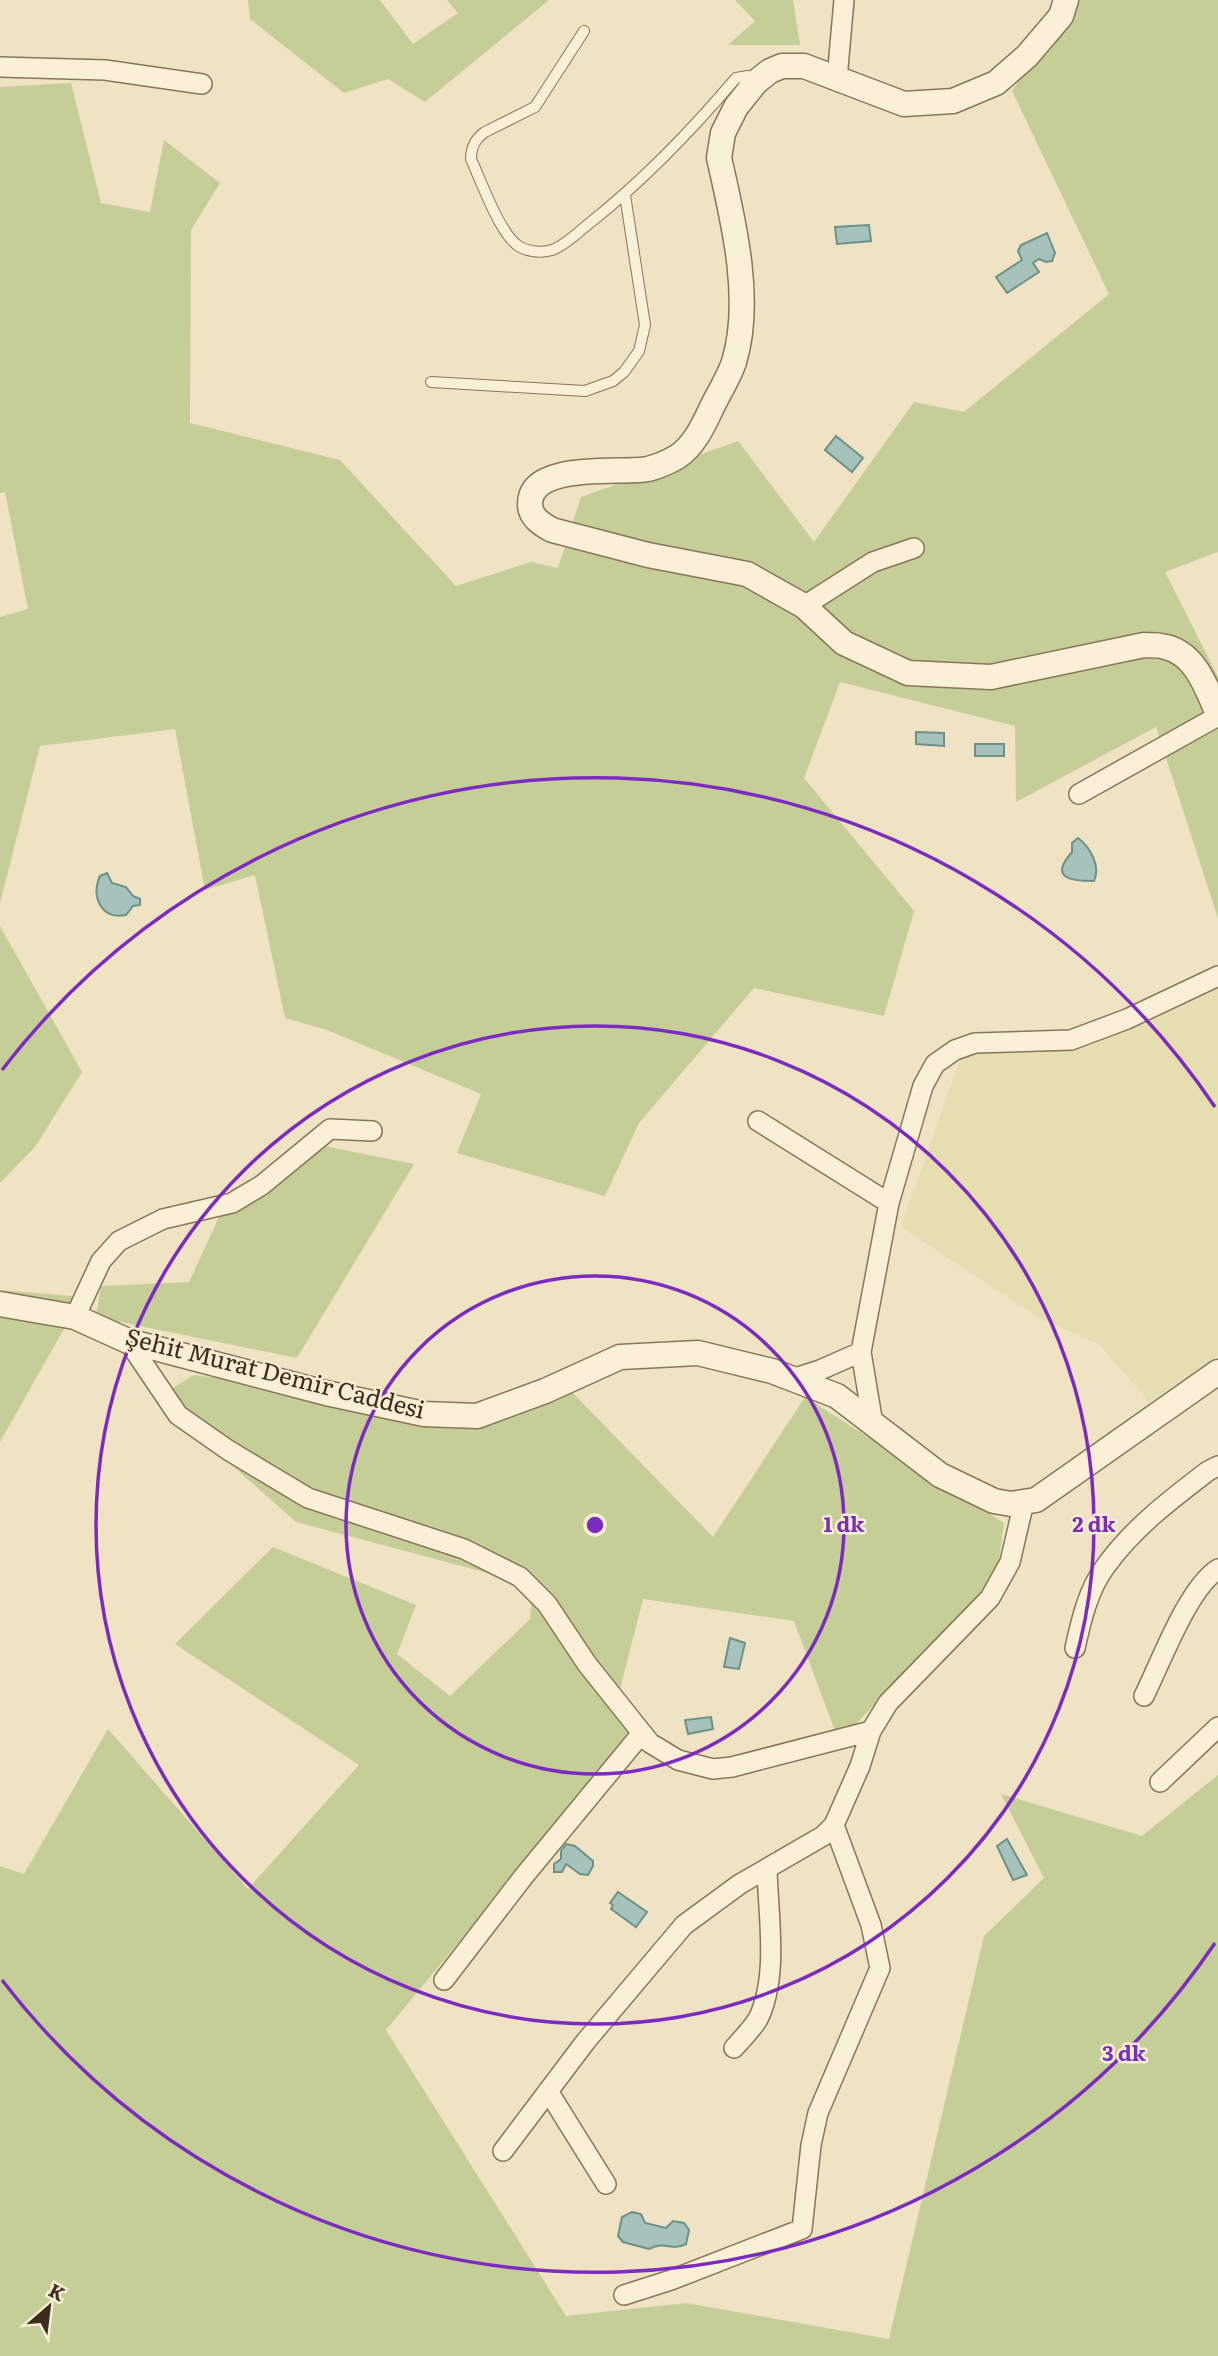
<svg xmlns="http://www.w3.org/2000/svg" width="1218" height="2356" font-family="Literata,serif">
<rect width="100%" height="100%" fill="#efe3c3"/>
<path fill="#e5deb0" d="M1218 985V1355L1149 1402 1099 1344 1044 1321 901 1227 969 1034 1087 1047Z"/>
<path fill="#c6ce97" d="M248 0H380L413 44 458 13 447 0H549L425 102 388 79 344 93 250 19Z
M735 0H793L800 45H728L755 21Z
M1072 0H1218V552L1165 572 1218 677V918L1156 727 1016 802 1015 726 840 682 804 778 914 911 884 1016 754 988 639 1123 605 1196 457 1153 481 1094 327 1030 285 1018 255 875 205 890 175 729 40 746 0 903V617L28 609 5 492 0 493V87L71 83 101 203 150 212 164 140 220 183 191 230 190 423 340 460 456 586 531 562 558 568 581 497 738 441 814 542 914 402 964 412 1109 294 1012 91Z
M0 926 82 1072 35 1147 0 1183Z
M319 1145 414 1164 297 1358 96 1317 101 1286 189 1282 232 1189Z
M0 1290 82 1297 0 1442Z
M194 1375 490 1413 569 1389 713 1537 805 1397 1004 1523 997 1575 839 1742 794 1621 643 1599 617 1701 630 1736 386 2030 566 2316 686 2303 889 2339 984 1936 1044 1878 1001 1794 1142 1836 1218 1775V2356H0V1866L24 1874 108 1729 248 1889 359 1765 175 1644 273 1547 416 1605 397 1654 450 1696 530 1619 533 1585 296 1522 156 1398Z"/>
<path fill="#a6c2ba" stroke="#6c9189" stroke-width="2" d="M869 225 871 241 837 244 835 227Z
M1047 233 1055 253 1052 261 1046 262 1039 259 1033 263 1039 272 1007 293 996 277 1022 260 1018 251 1021 245Z
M836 436 863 458 852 472 825 450Z
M916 732 944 733V746L916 744Z
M975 744H1004V756H975Z
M1078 838C1090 847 1101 866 1094 881 1070 881 1049 878 1072 852V843Z
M107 873 112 883 126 887 133 896 140 899V905L133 906 126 915C101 920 91 897 100 876Z
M730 1638 745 1643 739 1669 724 1667Z
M711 1717 713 1729 688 1734 685 1720Z
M1007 1839 1027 1875 1013 1880 997 1846Z
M566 1844 575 1846 593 1861V1866L588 1875 580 1874 566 1864 562 1872H554V1864L561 1859V1851Z
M618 1892 647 1912 636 1927 611 1909 613 1905 610 1903Z
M632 2212 641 2214 645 2223 666 2228 673 2221 684 2223 689 2230 686 2244C670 2252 667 2240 649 2249L623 2242 618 2236 622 2217Z"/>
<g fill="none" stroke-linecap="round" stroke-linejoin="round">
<g stroke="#8a7559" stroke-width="12">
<path id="service" d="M584 31 535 107 485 132C475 139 471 147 471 159 481 181 501 237 520 247 530 252 541 253 552 250 566 245 579 231 591 222 645 179 692 130 736 78L748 76 754 80
M431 382 585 391 613 381 624 372 639 351 645 325 625 195"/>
</g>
<g stroke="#8a7559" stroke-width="22">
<path id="minor" d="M0 67 105 70 202 84
M837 79 844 0
M804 606 873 562 914 548
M1079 794 1218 716
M758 1121 889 1203
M75 1317 101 1261 119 1241 163 1219 232 1203 262 1185 330 1129 372 1131
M128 1341 178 1415 228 1450 308 1498 464 1549 520 1577 547 1604 587 1664 650 1743 678 1760 713 1769 732 1767 871 1731
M792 1379 820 1370 861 1352
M873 1424 861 1352 889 1203 923 1086 935 1064 955 1050 975 1043 1071 1040 1127 1019 1218 976
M1075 1648C1081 1621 1088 1590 1105 1567 1133 1528 1170 1500 1208 1471L1218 1466
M1144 1696C1161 1662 1188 1588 1218 1569
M1160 1782 1218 1727
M444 1980 524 1876 642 1733
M734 2048C742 2039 752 2029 758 2019 779 1977 768 1914 767 1869
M548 2091 606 2184
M503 2151 586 2041 684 1925 740 1884 823 1836 834 1825 860 1766 871 1731 888 1703 990 1598 1010 1562 1024 1502
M624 2295 671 2280 802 2229 811 2145 818 2113 880 1968 871 1925 834 1825"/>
</g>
<g stroke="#8a7559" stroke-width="27">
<path id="tertiary" d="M1066 0 1061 16 1027 56 996 83 953 101 904 104 804 66H782L770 71 756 82 736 107 723 133 719 158C733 219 753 300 734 362 729 377 720 391 713 405 704 424 695 445 677 457 670 461 656 467 648 469 622 474 530 461 530 504 530 517 541 524 552 530L648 555 747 574 804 606 844 643 908 673 991 677 1144 645C1151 645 1159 645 1166 647 1196 654 1207 689 1218 714
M0 1304 75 1317 128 1341 326 1393 424 1414 477 1416 545 1391 620 1357 698 1353 772 1371 837 1396 940 1475 994 1501 1011 1504 1036 1500 1218 1372"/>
</g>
<use href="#service" stroke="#faf0d7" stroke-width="10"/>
<use href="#minor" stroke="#faf0d7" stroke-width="19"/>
<use href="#tertiary" stroke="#faf0d7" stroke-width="24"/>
</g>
<g fill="none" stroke="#7b2cbf" stroke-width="3.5">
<circle cx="595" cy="1525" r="249"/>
<circle cx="595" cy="1525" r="499"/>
<path d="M1215 1943A748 748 0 0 1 2 1980M2 1070A748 748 0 0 1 1215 1107"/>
</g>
<g text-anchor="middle" stroke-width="5" stroke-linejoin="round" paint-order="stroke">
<g font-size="24" fill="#3a2c1e" stroke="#f7edd3">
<text transform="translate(275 1374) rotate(14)" y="8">Şehit Murat Demir Caddesi</text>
</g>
</g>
<circle cx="595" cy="1525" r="10" fill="#7b2cbf" stroke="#f7edd3" stroke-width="3.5"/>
<g font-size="21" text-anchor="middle" font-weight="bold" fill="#7b2cbf" stroke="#f7edd3" stroke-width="5" stroke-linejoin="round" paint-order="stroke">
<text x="844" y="1532">1 dk</text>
<text x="1094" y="1532">2 dk</text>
<text x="1124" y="2061">3 dk</text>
</g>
<g transform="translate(49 2307) rotate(28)" stroke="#f7edd3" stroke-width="5" paint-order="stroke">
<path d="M0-5L12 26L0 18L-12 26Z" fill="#3a2c1e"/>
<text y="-10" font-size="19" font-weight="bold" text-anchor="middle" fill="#3a2c1e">K</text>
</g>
</svg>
